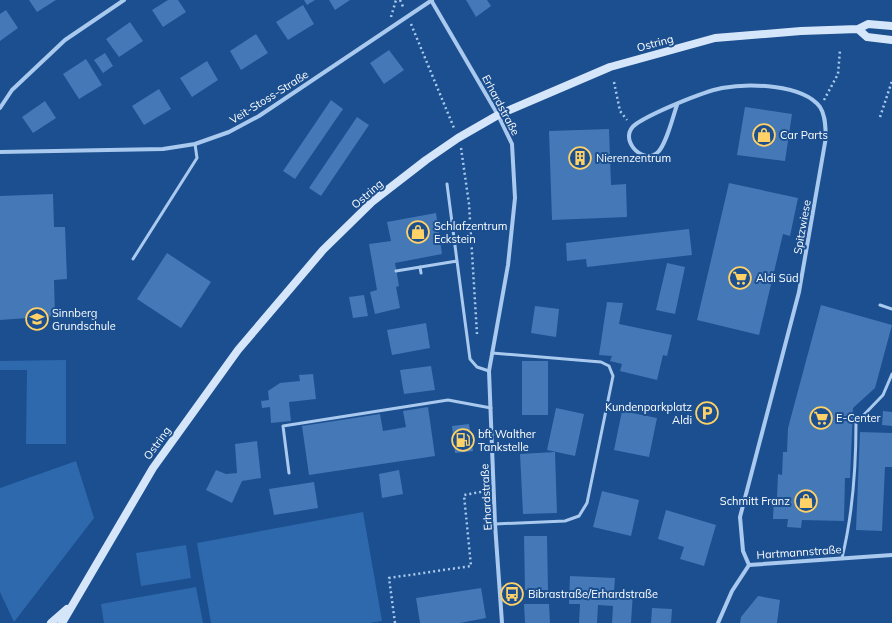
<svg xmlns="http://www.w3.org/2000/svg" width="892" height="623" font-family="Mulish,sans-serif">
<rect width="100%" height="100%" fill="#1b4f8f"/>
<path fill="#2e69ad" d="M66 360V444H26L27 370H0V361Z
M76 461 94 518 14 622 0 592V488Z
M363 512 382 621 369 623H211L197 543Z
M186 545 191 578 141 586 136 553Z
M196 587 203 623H104L101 604Z"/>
<path fill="#4478b7" d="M29 0H56L37 12Z
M168 0H178L186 12 163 27 152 10Z
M304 0H315L307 5Z
M329 0H350L335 10Z
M466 0H487L491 6 476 17Z
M303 5 314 24 288 40 276 22Z
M6 10 18 28 0 41V14Z
M130 22 143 41 119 57 106 39Z
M256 34 268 53 241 70 230 51Z
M389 50 404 70 384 84 370 63Z
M105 53 113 66 103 73 94 60Z
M86 59 102 85 79 99 63 74Z
M207 61 218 80 192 97 180 78Z
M159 89 171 109 144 125 132 106Z
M331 100 343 109 295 179 283 171Z
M45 101 56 118 33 133 22 117Z
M745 107 792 114 785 161 737 155Z
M357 117 369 125 321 196 309 188Z
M609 129 611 185 626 184 627 217 552 220 549 131Z
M729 183 798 198 790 236 783 234 759 335 697 320Z
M53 194 54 227H65L67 279 54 280 55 316 0 320V196Z
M436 213 442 254 395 263 399 286 396 287 400 308 375 314 370 292 377 290 369 244 391 241 387 222Z
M689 229 692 255 587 267 586 259 567 261 566 243Z
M167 253 211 282 181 328 137 299Z
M667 263 685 267 675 314 656 310Z
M364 295 368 316 353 318 349 297Z
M607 302 623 303 619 324 672 335 667 356 663 355 657 380 620 371 622 364 610 361 612 356 599 355Z
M821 305 892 325 875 388 853 408 850 478H845L844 521 802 520 801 528 787 527 788 519H773L774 497H777L778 474 782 475 783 452H787L788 428Z
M535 306 559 309 556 337 531 333Z
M426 323 430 348 392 355 387 330Z
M522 361H548V415H522Z
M431 366 435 390 404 394 400 370Z
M313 374 316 399 289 402 291 421 271 423 270 407 262 408 261 401 269 400 268 391 280 383 300 381 299 375Z
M428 407 435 456 309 475 302 426 380 414 383 431 406 427 403 411Z
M556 408 584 414 575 456 547 450Z
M622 411 657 418 649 457 614 450Z
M883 411 892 412V426L882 425Z
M469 424 473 451 455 453 452 426Z
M860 432 892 433V467H885L882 531 856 530Z
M257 441 261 478 242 481 232 503 206 490 216 470 226 474 237 473 235 444Z
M555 452 557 513 523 514 520 454Z
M399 470 403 494 382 498 379 474Z
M314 482 318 508 274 515 269 489Z
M602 491 639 500 631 536 593 527Z
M666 510 716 525 704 566 680 559 684 547 658 539Z
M524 536H547L548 590H525Z
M570 576 615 578 614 591 633 592 631 623H612L613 606 598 605 597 623H579L580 604H569Z
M481 588 486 618 460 623H420L416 598Z
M758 596 780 600 777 623H740L741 617Z
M524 604H549L550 623H525Z
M652 608 672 609 671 623H651Z"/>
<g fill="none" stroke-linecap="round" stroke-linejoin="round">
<path stroke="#a9c9ee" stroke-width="2.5" stroke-dasharray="2 3" stroke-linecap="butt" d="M400 0 404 9
M391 17 396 0
M411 24 454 128
M614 82 620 111 627 120
M824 100 838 74 840 50
M880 117 892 81
M461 148 469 204 477 334
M395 623 389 578 471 566 464 495 486 491"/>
<path stroke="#a9c9ee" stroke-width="3" d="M447 184 457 261
M133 259 197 158 195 144
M420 267 421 273
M396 271 457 261 470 359 477 367 489 371
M880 305 892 309
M492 353 601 362 609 366 613 376 587 503 579 516 565 521 495 524
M289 473 283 426 448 400 491 408
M842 558C853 513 856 470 856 423L883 395 892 374"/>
<path stroke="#a9c9ee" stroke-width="4" d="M431 0 498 115 512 144 515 198 508 265 489 371 495 524 502 623
M677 105C673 116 666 146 657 153 641 165 617 137 636 124 652 113 702 92 722 88 748 83 803 84 820 107 826 116 825 127 826 137L799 292 740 517 743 551 749 565
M0 108 12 90 65 40 124 0
M0 152 163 149 195 144 229 132 259 116 432 0
M718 623 732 591 749 565 892 555"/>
<path stroke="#d6e6fa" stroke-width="8" d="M858 29 867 37 892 40
M51 623 67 609
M62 623 153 468 238 350 323 250 373 201 426 160 458 138 498 115 610 67 715 38 801 31 858 29 868 24 892 26"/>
</g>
<defs>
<g id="shop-ring" transform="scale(1.15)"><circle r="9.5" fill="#1b4f8f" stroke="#ffd166" stroke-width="1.5"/><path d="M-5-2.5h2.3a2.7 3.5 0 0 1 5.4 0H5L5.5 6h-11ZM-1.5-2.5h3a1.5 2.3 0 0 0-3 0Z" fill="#ffd166"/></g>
<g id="building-ring" transform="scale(1.15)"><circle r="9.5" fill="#1b4f8f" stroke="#ffd166" stroke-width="1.5"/><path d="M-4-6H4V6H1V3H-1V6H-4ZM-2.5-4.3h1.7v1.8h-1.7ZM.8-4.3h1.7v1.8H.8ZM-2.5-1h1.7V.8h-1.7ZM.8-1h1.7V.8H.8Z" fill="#ffd166"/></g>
<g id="supermarket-ring" transform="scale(1.15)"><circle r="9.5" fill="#1b4f8f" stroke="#ffd166" stroke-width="1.5"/><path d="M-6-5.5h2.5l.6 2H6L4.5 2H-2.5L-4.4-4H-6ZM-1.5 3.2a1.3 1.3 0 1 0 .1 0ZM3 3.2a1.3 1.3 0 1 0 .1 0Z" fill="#ffd166"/></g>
<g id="school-ring" transform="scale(1.15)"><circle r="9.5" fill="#1b4f8f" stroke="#ffd166" stroke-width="1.5"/><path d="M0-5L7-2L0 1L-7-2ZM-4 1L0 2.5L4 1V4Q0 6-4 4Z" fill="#ffd166"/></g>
<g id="parking-ring" transform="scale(1.15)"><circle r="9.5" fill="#1b4f8f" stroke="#ffd166" stroke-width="1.5"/><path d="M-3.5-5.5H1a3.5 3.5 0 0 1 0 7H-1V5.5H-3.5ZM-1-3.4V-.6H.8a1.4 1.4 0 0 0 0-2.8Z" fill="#ffd166"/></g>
<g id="fuel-ring" transform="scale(1.15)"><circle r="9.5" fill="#1b4f8f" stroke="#ffd166" stroke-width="1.5"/><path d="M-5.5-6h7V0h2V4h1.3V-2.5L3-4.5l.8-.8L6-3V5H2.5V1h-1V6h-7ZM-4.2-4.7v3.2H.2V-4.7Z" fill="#ffd166"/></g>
<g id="bus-ring" transform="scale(1.15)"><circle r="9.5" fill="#1b4f8f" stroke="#ffd166" stroke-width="1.5"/><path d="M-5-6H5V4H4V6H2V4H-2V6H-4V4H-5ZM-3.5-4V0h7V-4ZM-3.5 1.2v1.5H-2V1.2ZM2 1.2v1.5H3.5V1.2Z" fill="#ffd166"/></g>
</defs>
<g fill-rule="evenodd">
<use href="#shop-ring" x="764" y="135"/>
<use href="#building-ring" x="580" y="158"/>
<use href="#shop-ring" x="418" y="232"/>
<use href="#supermarket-ring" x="740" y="278"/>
<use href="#school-ring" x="37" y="319"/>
<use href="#parking-ring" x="707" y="413"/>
<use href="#supermarket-ring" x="821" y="418"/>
<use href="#fuel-ring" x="463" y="440"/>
<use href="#shop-ring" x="806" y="501"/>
<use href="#bus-ring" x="512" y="594"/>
</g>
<g text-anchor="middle" stroke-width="4" stroke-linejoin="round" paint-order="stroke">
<g font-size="11" fill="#fff" stroke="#1b4f8f">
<text transform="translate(655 43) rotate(-15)" y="4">Ostring</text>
<text transform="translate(269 97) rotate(-32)" y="4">Veit-Stoss-Straße</text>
<text transform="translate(501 105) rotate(62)" y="4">Erhardstraße</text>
<text transform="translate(367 194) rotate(-41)" y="4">Ostring</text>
<text transform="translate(802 227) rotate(-80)" y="4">Spitzwiese</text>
<text transform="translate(157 443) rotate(-54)" y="4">Ostring</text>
<text transform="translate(486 497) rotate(-93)" y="4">Erhardstraße</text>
<text transform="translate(799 552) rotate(-4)" y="4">Hartmannstraße</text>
</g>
<g font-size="11" fill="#fff" stroke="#1b4f8f" text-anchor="start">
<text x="780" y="139">Car Parts</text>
<text x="596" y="162">Nierenzentrum</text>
<text x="434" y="230">Schlafzentrum<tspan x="434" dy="13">Eckstein</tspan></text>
<text x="756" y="282">Aldi Süd</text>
<text x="52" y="317">Sinnberg<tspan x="52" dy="13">Grundschule</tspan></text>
<text x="692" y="411" text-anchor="end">Kundenparkplatz<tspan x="692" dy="13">Aldi</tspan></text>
<text x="836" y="422">E-Center</text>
<text x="478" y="438">bft Walther<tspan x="478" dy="13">Tankstelle</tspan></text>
<text x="790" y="505" text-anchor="end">Schmitt Franz</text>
<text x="528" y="598">Bibrastraße/Erhardstraße</text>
</g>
</g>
</svg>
